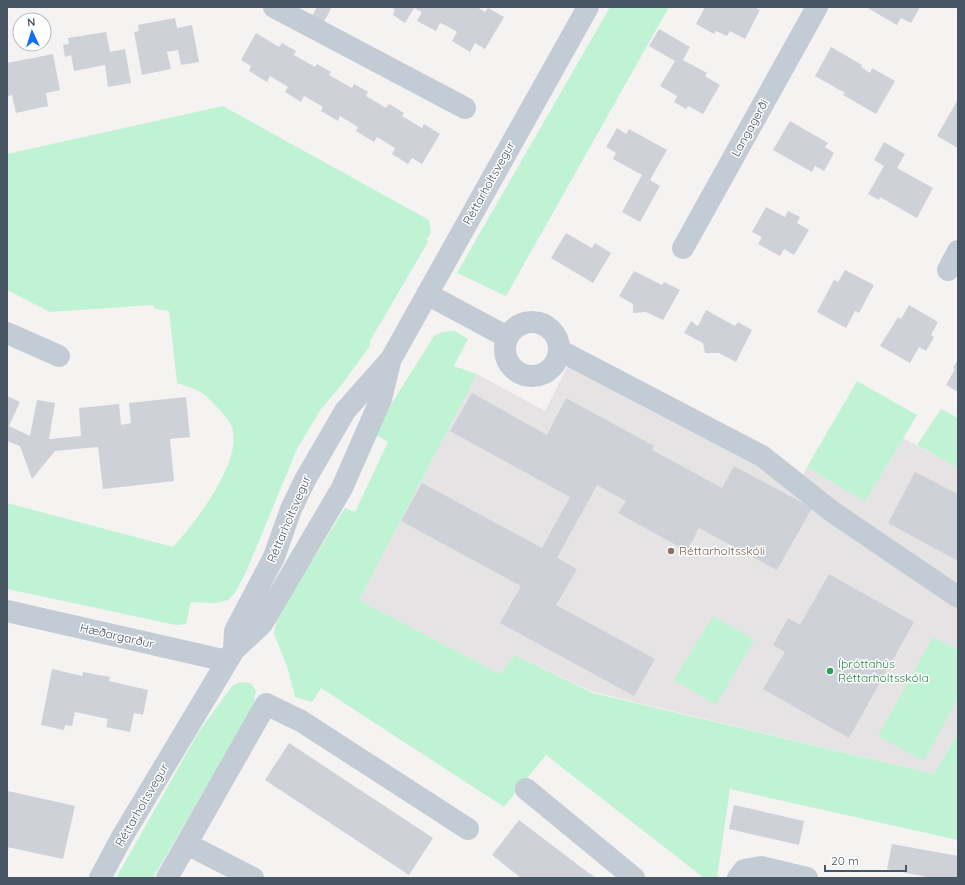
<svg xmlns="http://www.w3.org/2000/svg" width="965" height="885" font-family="Quicksand,sans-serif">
<rect width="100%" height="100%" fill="#f5f2f2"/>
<path fill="#e6e3e4" d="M570 361 799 482 807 467 865 502 903 438 958 468V733L934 774 593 692 515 655 500 674 359 600 477 374 545 411Z"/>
<path fill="#c0f3d4" d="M610 7H669L506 296 457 273Z
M223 106 429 220 431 233 427 239 428 242 370 341V346L340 387 321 409 297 449 246 572 235 593 228 600 216 603 191 602 186 624 176 625 7 589V503L173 547C195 523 243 461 232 428 229 418 210 399 202 393 195 388 184 386 177 383L169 311 155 309 153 305 50 312 7 290V154Z
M455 331 468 339 454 366 477 374 359 600 500 674 515 655 593 693 934 774 958 733V840L730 789 717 878H704L546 755 504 807 321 688 312 702 295 697 287 666 274 634 277 617 345 508 355 512 388 442 373 433 434 336 443 332Z
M857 381 917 415 865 502 807 467Z
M941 409 958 418V468L917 445Z
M713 616 754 640 716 705 674 680Z
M933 637 958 650V698L924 761 878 736Z
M240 682 251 683 256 691 253 707 153 878H116L198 733 232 686Z"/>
<path fill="#ced1d8" d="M317 7H328L331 9 321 27 310 20Z
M391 7H477L485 12 488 8 504 17 485 49 475 43 470 52 452 41 457 32 449 27 440 23 436 31 417 21 422 12 414 8 405 23 393 15 395 10Z
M705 7H754L760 10 745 39 730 31 727 36 716 31 714 34 696 24Z
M866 7H920L911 23 901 18 897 25Z
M175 18 177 28 192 25 199 62 181 65 178 50 167 52 171 69 142 75 134 32 139 31 138 25Z
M659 29 690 47 683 60 707 73 705 76 720 85 703 114 688 106 686 109 674 102 677 96 660 86 675 61 649 46Z
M106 32 110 52 125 49 131 83 108 87 105 65 74 71 71 55 65 57 63 45 69 44 68 38Z
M256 33 279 47 282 43 296 51 294 55 315 67 317 64 331 72 329 75 352 88 354 84 368 92 366 96 386 108 389 104 404 113 402 116 422 128 424 124 440 134 422 164 412 158 408 164 392 154 395 148 377 137 374 142 356 131 358 127 340 116 338 121 321 111 323 107 304 96 301 102 285 92 288 87 270 76 267 82 249 71 251 66 241 60Z
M831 47 862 65 861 67 870 73 872 68 895 81 876 114 843 95 845 93 815 76Z
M53 54 60 90 46 93 48 106 16 113 12 95 7 96V63Z
M958 99V148L937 136Z
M790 121 828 143 825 147 834 153 824 171 815 166 812 172 773 150Z
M617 128 626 134 629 129 667 150 650 180 660 186 640 222 622 212 642 175 613 159 616 153 606 147Z
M884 142 905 154 897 168 933 188 917 218 880 197 879 200 868 194 884 166 874 160Z
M766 207 785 217 788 211 800 217 797 223 809 230 794 255 784 249 780 256 758 244 762 237 752 232Z
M566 233 592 248 595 243 611 253 593 283 551 258Z
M845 270 874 285 859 313 855 311 846 328 817 312 834 280 838 282Z
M634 271 662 285 664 282 680 290 663 320 646 312 633 313V304L619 296Z
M909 305 938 322 931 335 934 337 926 351 919 347 910 363 880 346 898 317 901 319Z
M706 310 735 326 738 322 752 330 736 362 719 353H705L703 343 684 333 691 321 698 326Z
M958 359V392L946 385 955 369 953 368Z
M472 393 547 435 566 398 654 446 652 450 722 488 734 466 812 508 777 570 699 528 687 551 618 513 626 501 597 485 557 558 577 569 556 605 655 659 634 696 500 623 521 586 401 521 422 483 542 548 570 497 450 431Z
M7 396 20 402 9 426 30 436 37 400 55 403 49 439 81 436 79 408 119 404 121 425 131 423 129 403 186 397 190 437 170 439 174 481 103 489 98 447 55 451 32 479 20 446 7 441Z
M915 472 958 494V561L888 523Z
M829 574 914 622 849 738 763 689 785 652 773 645 788 618 800 625Z
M52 669 82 676 83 672 110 677 109 681 148 690 143 715 134 713 130 732 106 727 108 719 75 712 72 726 65 725 64 730 41 725Z
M289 743 433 838 409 875 265 780Z
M8 791 75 806 63 859 7 847Z
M734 805 804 821 799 845 729 829Z
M519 820 578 865 596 878H521L492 855Z
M892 844 958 856V878H932L887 869Z"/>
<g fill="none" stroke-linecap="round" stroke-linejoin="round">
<path stroke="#c3ccd4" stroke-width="22" d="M274 7 465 108
M683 248 817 7
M948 270 958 251
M427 294 507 337
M505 349a27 27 0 1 1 54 0a27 27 0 1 1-54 0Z
M7 333 59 356
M559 350 762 456 834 513 958 597
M7 611 227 661
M234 650 235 631 274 557 291 509 305 480 345 411 391 359 588 7
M526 789 634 878
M187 844 253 878
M100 878 122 837 234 650 262 624 342 488 381 399 390 362
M167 878 266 704 301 721 468 829
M738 878 744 870 761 867 807 878"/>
</g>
<circle fill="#8d6e63" stroke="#fff" stroke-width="1.5" cx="671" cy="551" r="4"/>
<circle fill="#2e9e5b" stroke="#fff" stroke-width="1.5" cx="830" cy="671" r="4"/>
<g text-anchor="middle" stroke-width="3" stroke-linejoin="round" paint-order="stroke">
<g font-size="12" fill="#485562" stroke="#fff">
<text transform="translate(750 128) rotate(-61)" y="4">Langagerði</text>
<text transform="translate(489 183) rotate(-61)" y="4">Réttarholtsvegur</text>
<text transform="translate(289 519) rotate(-67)" y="4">Réttarholtsvegur</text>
<text transform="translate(117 636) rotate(13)" y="4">Hæðargarður</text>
<text transform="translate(142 805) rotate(-60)" y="4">Réttarholtsvegur</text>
</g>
<g font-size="12" fill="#785e54" stroke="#fff" text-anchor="start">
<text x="679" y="555">Réttarholtsskóli</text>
</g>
<g font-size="12" fill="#27864d" stroke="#fff" text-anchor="start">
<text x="838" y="668">Íþróttahús<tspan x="838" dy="14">Réttarholtsskóla</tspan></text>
</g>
</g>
<rect width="965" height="885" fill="none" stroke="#485562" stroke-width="16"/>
<g transform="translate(32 32) rotate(356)"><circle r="19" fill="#ffffff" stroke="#b6bbc0"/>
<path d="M0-3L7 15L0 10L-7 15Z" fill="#0f6ff2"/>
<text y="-6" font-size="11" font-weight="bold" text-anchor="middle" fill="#485562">N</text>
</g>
<path d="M825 865v6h81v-6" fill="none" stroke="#485562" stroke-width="2"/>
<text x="831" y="865" font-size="12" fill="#485562" stroke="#ffffff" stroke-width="3" paint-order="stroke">20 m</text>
</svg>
